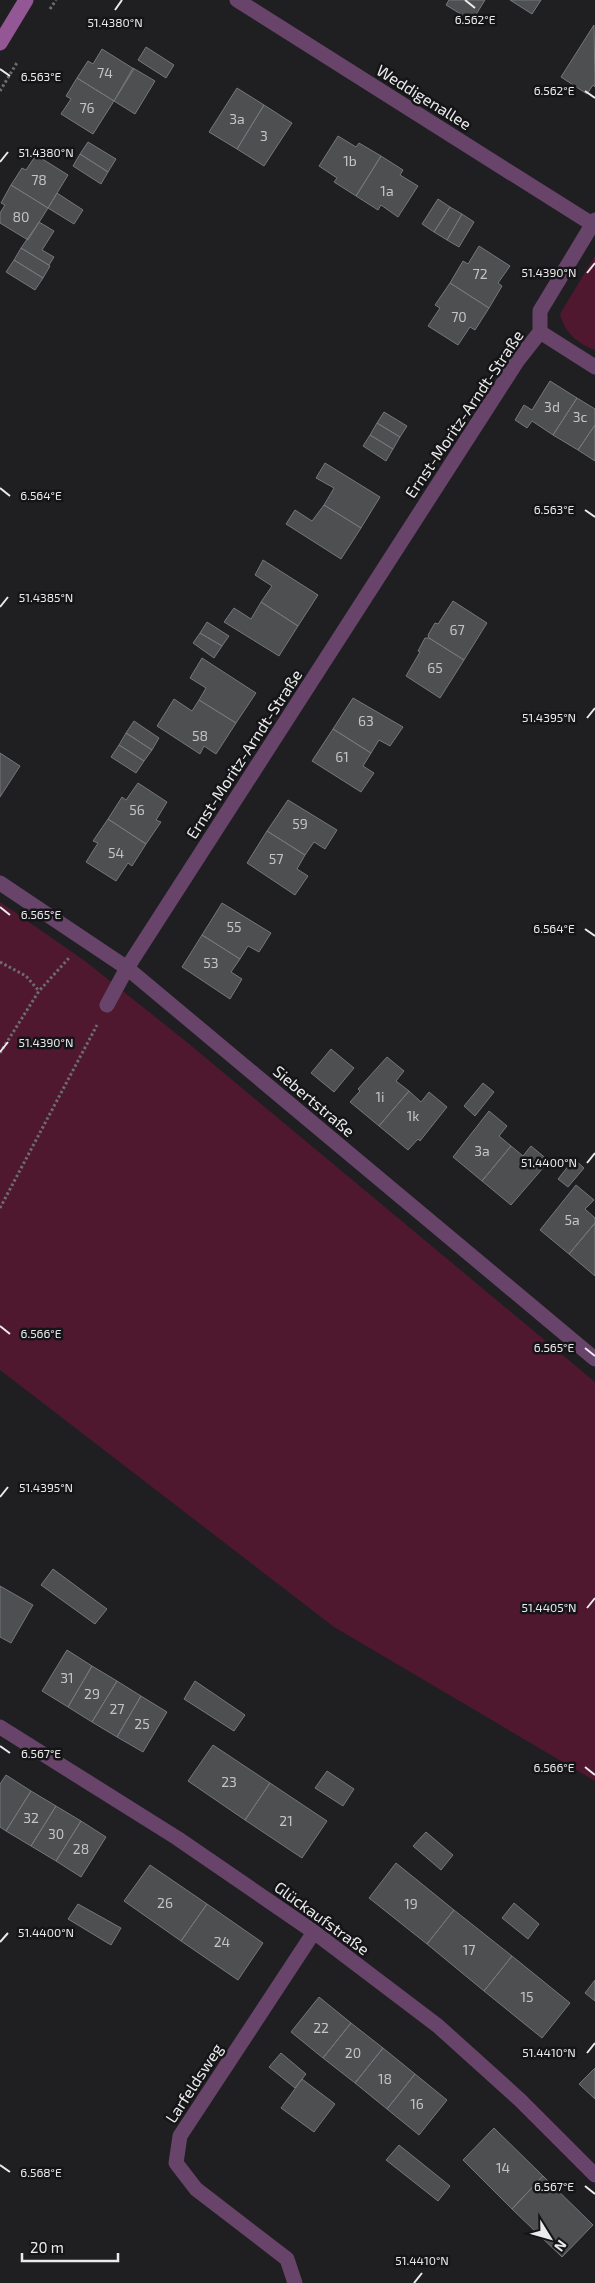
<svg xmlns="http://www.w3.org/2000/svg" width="595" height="2283" font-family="'Exo 2',sans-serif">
<rect width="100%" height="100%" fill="#1f1e21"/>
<path fill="#4f182f" d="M595 256V350C578 344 564 332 560 314Z
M0 902 85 961 188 1043 595 1382V1781L334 1627 0 1370Z"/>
<path fill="#4d4f51" stroke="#75777a" d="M449 0H485L472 21 446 5Z
M510 0H541L532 14Z
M594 25 595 87 593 85 587 94 561 77Z
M146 47 174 65 166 78 138 60Z
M102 49 134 69 114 101 77 78 88 61 93 64Z
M133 68 155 81 135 114 114 101Z
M77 78 114 101 93 134 61 114 71 99 66 96Z
M237 88 264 105 237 149 209 132Z
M264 105 292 123 264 166 237 149Z
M338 136 356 147 359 143 381 156 356 196 334 182 337 178 319 166Z
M88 142 116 159 108 172 80 154Z
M80 154 108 172 101 184 73 166Z
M36 155 68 175 48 208 11 185 22 168 26 170Z
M381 156 403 170 400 175 418 186 398 217 381 205 378 210 356 196Z
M11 185 48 208 28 240 0 223V213L5 205 1 203Z
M57 193 83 210 74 224 48 208Z
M438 199 450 207 434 232 422 224Z
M450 207 462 214 447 240 434 232Z
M462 214 474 222 459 247 447 240Z
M39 222 54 231 42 250 54 257 49 265 21 248Z
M479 246 510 266 498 283 502 286 489 308 450 283 463 261 468 264Z
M21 248 50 266 43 278 14 260Z
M14 260 43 278 35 290 6 272Z
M450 283 489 308 475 330 470 327 458 345 428 326 440 308 435 305Z
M550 381 577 398 553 435 532 421 527 428 515 420 524 405 532 410Z
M577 398 595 409V425L578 450 553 435Z
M384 412 407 426 400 437 377 423Z
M377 423 400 437 393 449 370 435Z
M595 425V461L578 450Z
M370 435 393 449 386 461 363 446Z
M325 463 380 497 361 528 324 505 334 488 316 478Z
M324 505 361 528 341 559 286 524 295 510 312 521Z
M263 560 318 595 298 626 261 602 272 586 255 575Z
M453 601 487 623 464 660 429 638 428 635 435 623 438 624Z
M261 602 298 626 279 656 224 622 234 608 251 619Z
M207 622 229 636 222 646 200 633Z
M200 633 222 646 214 658 193 643Z
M425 638H429L464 660 440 698 406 676 420 652 418 651Z
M202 658 256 693 236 723 199 700 206 688 190 678Z
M353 698 403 727 390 746 379 740 371 753 333 729Z
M174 699 192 711 199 700 236 723 216 754 204 746 200 754 157 726Z
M134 721 159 738 152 750 126 733Z
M333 729 371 753 363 766 374 773 361 792 312 761Z
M126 733 152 750 144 761 119 745Z
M119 745 144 761 136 773 111 757Z
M0 753 20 766 0 797Z
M138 783 167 802 156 820 161 822 146 844 108 819 122 797 126 800Z
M288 800 337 830 325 849 314 842 305 855 267 831Z
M108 819 146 844 132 866 128 863 116 881 86 862 98 843 93 841Z
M267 831 305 855 297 869 308 876 295 895 247 863Z
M222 903 271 933 259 952 248 946 240 959 202 935Z
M202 935 240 959 231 972 242 979 230 999 182 967Z
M331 1049 354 1068 334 1092 311 1073Z
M387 1057 404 1071 396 1081 409 1091 379 1126 350 1102 360 1091 358 1089Z
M483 1083 494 1092 475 1116 464 1106Z
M409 1091 421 1102 429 1092 447 1107 420 1141 418 1139 408 1150 379 1126Z
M489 1111 507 1126 499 1136 511 1146 482 1181 453 1157Z
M511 1146 523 1156 531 1146 549 1161 511 1205 482 1181Z
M574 1159 584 1168 568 1187 558 1179Z
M576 1185 594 1200 585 1209 595 1218V1223L569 1254 540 1230Z
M595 1223V1276L569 1254Z
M53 1569 107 1609 95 1624 41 1585Z
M0 1586 33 1605 11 1643 0 1637Z
M67 1650 92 1666 68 1707 42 1691Z
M92 1666 117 1681 92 1722 68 1707Z
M117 1681 141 1696 117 1737 92 1722Z
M195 1681 245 1715 234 1731 184 1699Z
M141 1696 167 1712 143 1752 117 1737Z
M213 1745 270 1783 245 1820 188 1781Z
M327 1771 354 1789 343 1806 315 1788Z
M6 1775 31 1791 6 1831 0 1827V1784Z
M270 1783 327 1821 302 1858 245 1820Z
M31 1791 56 1806 31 1846 6 1831Z
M56 1806 81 1821 56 1861 31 1846Z
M81 1821 106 1837 81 1877 56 1861Z
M426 1832 453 1855 441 1870 413 1846Z
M396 1863 454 1910 427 1944 369 1898Z
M150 1865 207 1904 181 1941 124 1901Z
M514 1903 539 1924 528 1939 502 1918Z
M78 1904 121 1928 111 1945 68 1919Z
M207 1904 263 1943 238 1980 181 1941Z
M454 1910 512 1956 484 1991 427 1944Z
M512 1956 570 2003 542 2038 484 1991Z
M595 1980V2001L585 1993Z
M319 1997 351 2023 323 2058 291 2032Z
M351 2023 383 2048 355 2083 323 2058Z
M383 2048 415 2074 387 2109 355 2083Z
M281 2053 306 2074 295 2088 269 2067Z
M595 2068V2099L579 2084Z
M415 2074 447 2100 419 2135 387 2109Z
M302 2079 335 2104 314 2132 281 2108Z
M494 2128 543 2176 512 2209 463 2160Z
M399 2145 450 2186 438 2201 386 2160Z
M543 2176 593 2225 562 2257 512 2209Z"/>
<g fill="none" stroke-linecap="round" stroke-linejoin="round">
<path stroke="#6d6c6f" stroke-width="3" stroke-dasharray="2.5 2.5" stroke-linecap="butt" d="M50 9 56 0
M0 91 18 61
M0 962 26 976 39 991
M0 1053 39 991 69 958
M0 1208 97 1025"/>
<path stroke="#68446a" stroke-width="15" d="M237 0 592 224
M595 220 540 311V332L595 367
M0 883 127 968 595 1359
M107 1005 127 968 518 360 540 332
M0 1727 177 1838 314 1932 438 2026 520 2100 595 2175
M295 2283 287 2259 196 2189 176 2163 180 2136 314 1932"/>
<path stroke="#925794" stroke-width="15" d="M0 43 26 0"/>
</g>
<path fill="none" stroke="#ebeaec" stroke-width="2" d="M465 0 475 8M115 10 122 0M0 69 10 76M585 91 595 98M0 162 8 152M587 273 595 263M0 488 10 496M585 510 595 517M0 607 8 597M587 718 595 708M0 907 10 915M585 929 595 936M0 1052 8 1042M587 1163 595 1153M0 1326 10 1334M585 1348 595 1356M0 1497 8 1487M587 1608 595 1598M0 1746 10 1753M585 1767 595 1775M0 1942 8 1933M587 2053 595 2043M0 2165 10 2172M585 2186 595 2194M414 2283 422 2273"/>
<g text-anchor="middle" stroke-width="5" stroke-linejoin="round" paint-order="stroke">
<g font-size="14" fill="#c4c3c5">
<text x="105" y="78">74</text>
<text x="87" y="113">76</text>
<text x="237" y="124">3a</text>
<text x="264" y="141">3</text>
<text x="350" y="166">1b</text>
<text x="39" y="185">78</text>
<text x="387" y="196">1a</text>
<text x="21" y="222">80</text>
<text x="480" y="279">72</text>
<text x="459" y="322">70</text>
<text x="552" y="412">3d</text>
<text x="580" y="422">3c</text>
<text x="457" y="635">67</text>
<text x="435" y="673">65</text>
<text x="366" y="726">63</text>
<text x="200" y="741">58</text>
<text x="342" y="762">61</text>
<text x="137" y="815">56</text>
<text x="300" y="829">59</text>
<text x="116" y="858">54</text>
<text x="276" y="864">57</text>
<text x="234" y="932">55</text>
<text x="211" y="968">53</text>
<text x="380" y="1102">1i</text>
<text x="413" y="1121">1k</text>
<text x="482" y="1156">3a</text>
<text x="572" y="1225">5a</text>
<text x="67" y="1683">31</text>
<text x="92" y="1699">29</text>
<text x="117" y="1714">27</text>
<text x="142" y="1729">25</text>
<text x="229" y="1787">23</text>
<text x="31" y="1823">32</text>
<text x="286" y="1826">21</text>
<text x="56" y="1839">30</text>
<text x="81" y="1854">28</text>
<text x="165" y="1908">26</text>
<text x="411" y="1909">19</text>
<text x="222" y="1947">24</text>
<text x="469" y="1955">17</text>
<text x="527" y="2002">15</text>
<text x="321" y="2033">22</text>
<text x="353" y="2058">20</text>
<text x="385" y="2084">18</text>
<text x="417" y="2109">16</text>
<text x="503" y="2173">14</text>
</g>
<g font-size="16" fill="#ebeaec" stroke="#151517">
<text transform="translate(424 97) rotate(32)" y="6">Weddigenallee</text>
<text transform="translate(464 414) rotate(-56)" y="6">Ernst-Moritz-Arndt-Straße</text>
<text transform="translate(244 754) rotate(-57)" y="6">Ernst-Moritz-Arndt-Straße</text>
<text transform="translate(314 1101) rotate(40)" y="6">Siebertstraße</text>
<text transform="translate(322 1918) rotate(36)" y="6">Glückaufstraße</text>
<text transform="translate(194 2083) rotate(-57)" y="6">Larfeldsweg</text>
</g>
</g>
<g font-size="12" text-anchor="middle" fill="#ebeaec" stroke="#151517" stroke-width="5" stroke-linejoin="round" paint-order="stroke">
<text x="475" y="24">6.562°E</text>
<text x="115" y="27">51.4380°N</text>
<text x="41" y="81">6.563°E</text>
<text x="554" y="95">6.562°E</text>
<text x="46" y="157">51.4380°N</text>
<text x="549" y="277">51.4390°N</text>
<text x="41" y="500">6.564°E</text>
<text x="554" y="514">6.563°E</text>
<text x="46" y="602">51.4385°N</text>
<text x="549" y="722">51.4395°N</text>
<text x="41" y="919">6.565°E</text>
<text x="554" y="933">6.564°E</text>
<text x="46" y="1047">51.4390°N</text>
<text x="549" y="1167">51.4400°N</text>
<text x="41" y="1338">6.566°E</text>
<text x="554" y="1352">6.565°E</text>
<text x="46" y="1492">51.4395°N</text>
<text x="549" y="1612">51.4405°N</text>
<text x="41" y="1758">6.567°E</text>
<text x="554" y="1772">6.566°E</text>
<text x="46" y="1937">51.4400°N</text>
<text x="549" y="2057">51.4410°N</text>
<text x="41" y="2177">6.568°E</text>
<text x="554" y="2191">6.567°E</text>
<text x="422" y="2265">51.4410°N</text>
</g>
<g transform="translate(550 2238) rotate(127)" stroke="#151517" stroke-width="4" paint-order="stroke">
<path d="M0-4L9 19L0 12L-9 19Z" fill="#ebeaec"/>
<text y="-8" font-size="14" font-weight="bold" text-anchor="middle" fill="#ebeaec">N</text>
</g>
<path d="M22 2253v8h96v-8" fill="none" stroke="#ebeaec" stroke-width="2.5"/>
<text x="30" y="2253" font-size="15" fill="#ebeaec" stroke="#151517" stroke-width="4" paint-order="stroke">20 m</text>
</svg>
